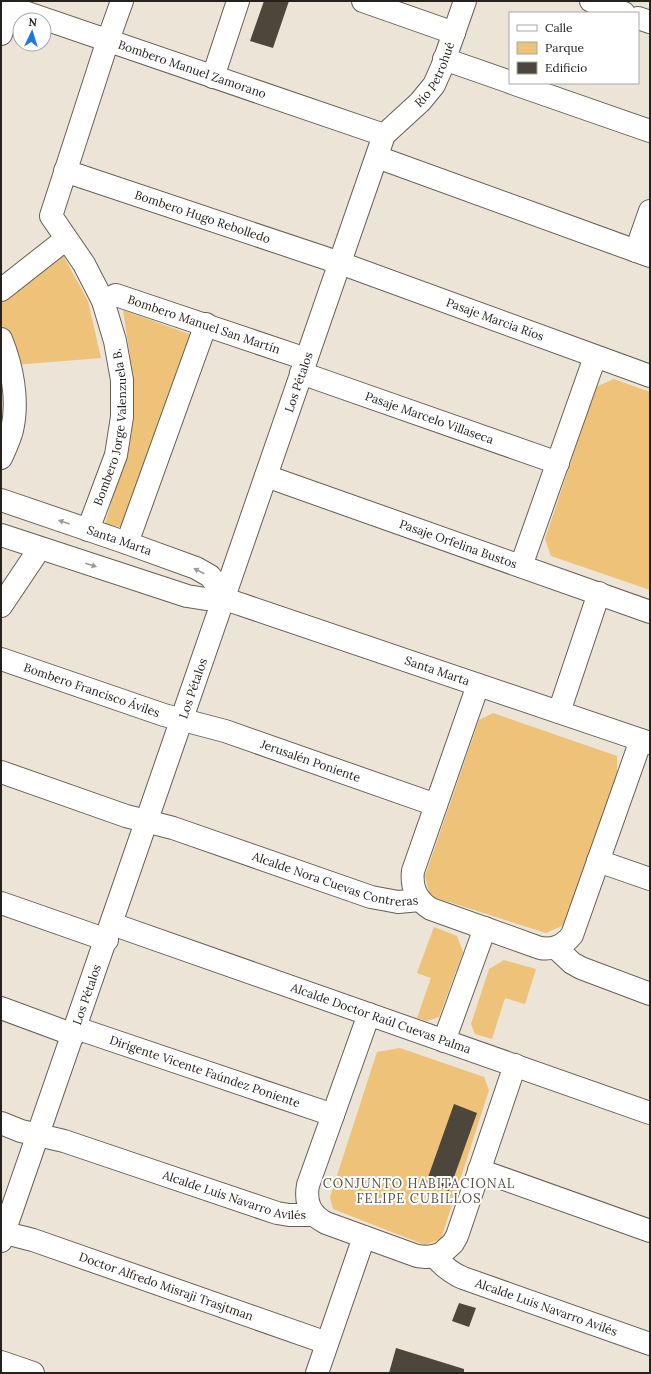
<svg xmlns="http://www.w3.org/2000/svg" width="651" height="1374" font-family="Lora,serif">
<rect width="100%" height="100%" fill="#ece4d7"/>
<path fill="#eec279" d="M63 255 88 301 101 358 14 365 1 327V299Z
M123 310 192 335 121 527 105 524 132 432 130 356Z
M614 379 650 392V590L551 556 545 539 596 387Z
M493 713 617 756V776L564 925 546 933 430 896 425 876 479 720Z
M434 927 457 936 463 952 439 1017 427 1021 417 1018 431 978 417 973Z
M504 960 536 969 525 1004 505 998 492 1039 475 1034 471 1024 489 969Z
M400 1048 484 1077 489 1090 441 1239 425 1245 333 1209 330 1197 377 1052Z"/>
<path fill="#4d463b" d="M264 1H289L273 48 250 41Z
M454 1104 477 1113 449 1191 426 1183Z
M459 1303 476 1308 469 1327 452 1321Z
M396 1348 464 1369V1373H389Z"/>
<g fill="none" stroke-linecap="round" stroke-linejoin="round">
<g stroke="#665f54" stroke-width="24">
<g id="minor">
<path d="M363 1 454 33"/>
<path d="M591 1 624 13"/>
<path id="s1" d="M1 4 384 135"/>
<path d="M638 18 650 22"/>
<path d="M1 34 10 7"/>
<path d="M444 59 510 82"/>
<path d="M213 77 238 1"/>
<path d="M512 83 650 131"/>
<path d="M377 157 650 256"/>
<path id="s2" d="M65 171 340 263 650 376"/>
<path d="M636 251 650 211"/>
<path d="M1 290 66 239"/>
<path id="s3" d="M103 301 116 295 306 359"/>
<path d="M1 339C12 366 19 400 12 430 10 439 5 449 1 458"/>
<path id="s4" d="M301 373 558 463"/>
<path id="s5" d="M266 476 650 612"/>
<path id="s6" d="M1 500 127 543 196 568 210 576 217 585 225 599"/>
<path id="s7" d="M88 530 116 455 122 417V380L115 341 103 301 84 264 51 216 108 40 122 1"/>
<path id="s8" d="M1 535 187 596 206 599H225L650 743"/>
<path d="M127 543 206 324"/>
<path d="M521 566 595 357"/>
<path d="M1 606 40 548"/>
<path id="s9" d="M1 659 164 715 225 731 436 805"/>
<path d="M478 685 413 871C411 887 417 901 431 909L540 948C554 950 563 946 572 935L641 740"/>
<path d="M559 712 599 593"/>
<path id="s10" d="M1 772 126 816 173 828 371 897 398 902 420 900"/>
<path d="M598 861 650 879"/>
<path d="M1 903 107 940"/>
<path id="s11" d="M112 924 650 1113"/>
<path d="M556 948 572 963 581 968 650 994"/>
<path d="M1 1008 74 1035"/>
<path d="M369 1014 308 1185C305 1202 310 1215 326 1223L417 1256 426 1257 434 1256 442 1253 453 1243 457 1236 515 1065"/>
<path id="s12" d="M76 1028 333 1115"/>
<path d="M444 1041 485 928"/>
<path id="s13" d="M1 1123 21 1131 64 1141 277 1213 289 1215H315"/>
<path d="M479 1170 650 1231"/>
<path id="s14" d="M1 1232 33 1240 327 1343"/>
<path id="s15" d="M1 1241C130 873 257 504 384 135L420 102 434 85 442 67 465 1"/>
<path id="s16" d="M434 1256C443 1266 451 1273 463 1278L650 1344"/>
<path d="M1 1362 33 1373"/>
<path d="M317 1373 364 1237"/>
</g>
</g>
<use href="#minor" stroke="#fff" stroke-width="22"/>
</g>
<defs><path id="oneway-solid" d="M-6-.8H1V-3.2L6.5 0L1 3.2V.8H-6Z"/></defs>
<g fill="#9d9c9a">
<use href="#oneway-solid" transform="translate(64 522) rotate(-161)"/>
<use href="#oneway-solid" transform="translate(91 565) rotate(18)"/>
<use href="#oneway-solid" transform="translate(199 571) rotate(-153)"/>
</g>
<g text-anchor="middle" stroke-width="4" stroke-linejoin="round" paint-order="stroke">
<g font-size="12" fill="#25221e" stroke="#fff">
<text dy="4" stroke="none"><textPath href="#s1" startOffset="202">Bombero Manuel Zamorano</textPath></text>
<text dy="4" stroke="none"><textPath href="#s15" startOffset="1251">Río Petrohué</textPath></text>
<text dy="4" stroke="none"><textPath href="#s2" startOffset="145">Bombero Hugo Rebolledo</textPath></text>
<text dy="4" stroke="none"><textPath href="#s2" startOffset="455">Pasaje Marcia Ríos</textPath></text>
<text dy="4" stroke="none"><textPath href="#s3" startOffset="107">Bombero Manuel San Martín</textPath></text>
<text dy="4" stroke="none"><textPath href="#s15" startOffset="909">Los Pétalos</textPath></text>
<text dy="4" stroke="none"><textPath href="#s4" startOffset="136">Pasaje Marcelo Villaseca</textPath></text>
<text dy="4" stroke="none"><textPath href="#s7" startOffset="107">Bombero Jorge Valenzuela B.</textPath></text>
<text dy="4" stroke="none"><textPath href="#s6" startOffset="125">Santa Marta</textPath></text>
<text dy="4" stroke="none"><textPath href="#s5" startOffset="204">Pasaje Orfelina Bustos</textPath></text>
<text dy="4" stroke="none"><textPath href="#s8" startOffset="458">Santa Marta</textPath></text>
<text dy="4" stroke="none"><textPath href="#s15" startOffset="585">Los Pétalos</textPath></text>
<text dy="4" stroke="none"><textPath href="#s9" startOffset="96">Bombero Francisco Áviles</textPath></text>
<text dy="4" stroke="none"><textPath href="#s9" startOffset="326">Jerusalén Poniente</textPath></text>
<text dy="4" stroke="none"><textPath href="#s10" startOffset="352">Alcalde Nora Cuevas Contreras</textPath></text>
<text dy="4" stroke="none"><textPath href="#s15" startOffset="261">Los Pétalos</textPath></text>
<text dy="4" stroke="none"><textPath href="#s11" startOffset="285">Alcalde Doctor Raúl Cuevas Palma</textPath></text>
<text dy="4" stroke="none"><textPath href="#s12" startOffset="136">Dirigente Vicente Faúndez Poniente</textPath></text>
<text dy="4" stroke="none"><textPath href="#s13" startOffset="245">Alcalde Luis Navarro Avilés</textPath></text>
<text dy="4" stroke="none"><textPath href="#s14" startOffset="174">Doctor Alfredo Misraji Trasjtman</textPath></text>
<text dy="4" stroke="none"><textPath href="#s16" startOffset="125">Alcalde Luis Navarro Avilés</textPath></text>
</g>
<g font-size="13" letter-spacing="1" fill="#564f44" stroke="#fff">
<text x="419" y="1188">CONJUNTO HABITACIONAL<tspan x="419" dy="15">FELIPE CUBILLOS</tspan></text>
</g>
</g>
<rect width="651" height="1374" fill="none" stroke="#25221e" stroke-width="4"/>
<rect x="509" y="12" width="130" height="72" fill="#ffffff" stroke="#a8a7a5"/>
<rect x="517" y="25" width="20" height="6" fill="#ffffff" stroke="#a8a7a5"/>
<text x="545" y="32" font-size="12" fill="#25221e">Calle</text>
<rect x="517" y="42" width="20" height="12" fill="#eec279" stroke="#a8a7a5"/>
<text x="545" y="52" font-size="12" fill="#25221e">Parque</text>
<rect x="517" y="62" width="20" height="12" fill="#4d463b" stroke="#a8a7a5"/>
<text x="545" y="72" font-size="12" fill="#25221e">Edificio</text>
<g transform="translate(32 32) rotate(4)"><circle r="19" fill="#ffffff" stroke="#a8a7a5"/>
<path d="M0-3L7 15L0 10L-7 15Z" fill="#1d78e2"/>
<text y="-6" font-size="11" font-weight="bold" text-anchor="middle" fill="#25221e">N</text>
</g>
</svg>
